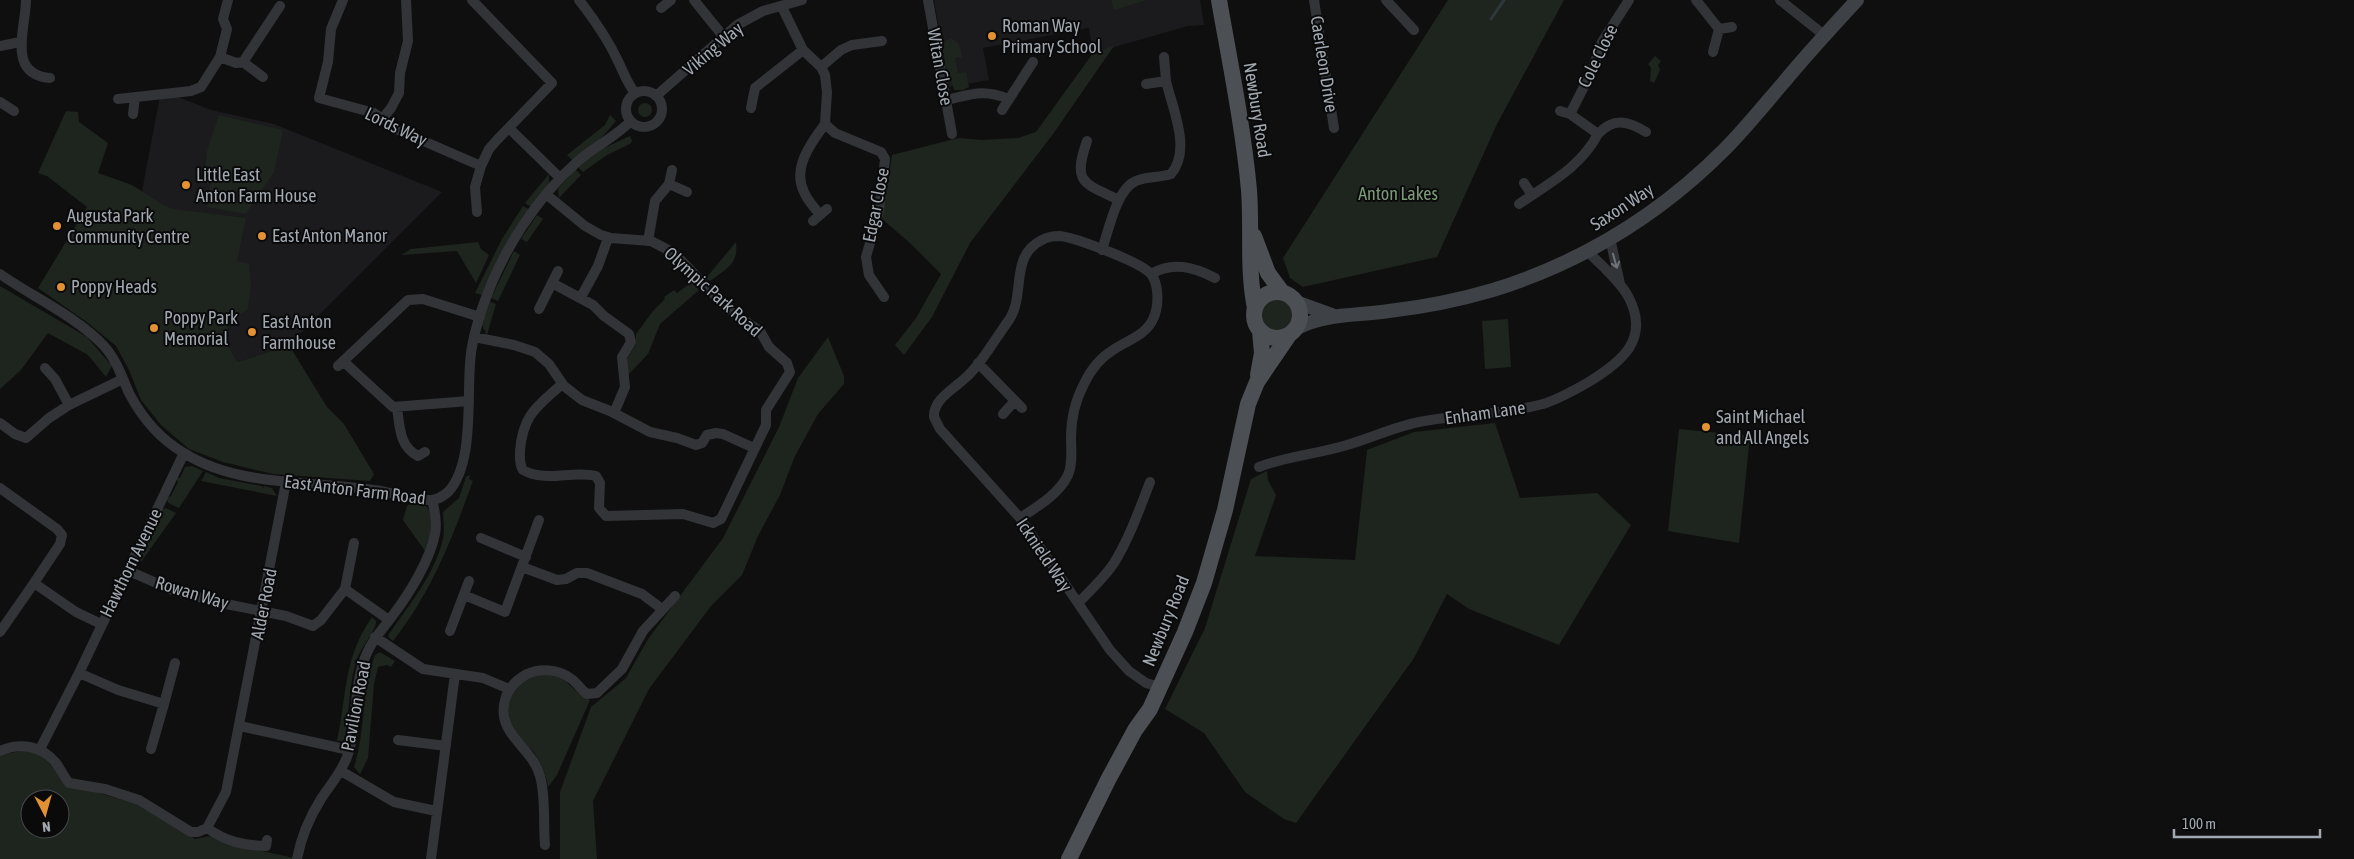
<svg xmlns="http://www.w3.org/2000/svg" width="2354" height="859" font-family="'Asap Condensed',sans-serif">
<rect width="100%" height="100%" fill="#0f0f10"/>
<path fill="#1b1b1d" d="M934 0H1200L1204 25 1188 26 1093 53 1089 28 983 48 989 80 949 87Z
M173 95 211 110 274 124 442 192 289 345 238 362 228 348 227 332 234 317 142 191 160 96Z"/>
<path fill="#1e241e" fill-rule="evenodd" d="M1111 0H1147L1114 10Z
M1448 0H1564L1497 124 1437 257 1303 287 1290 278 1283 258Z
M951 38 959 44 962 57 955 58 958 73 966 72 969 87 963 90H954L950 77 947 78 942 43Z
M1114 46 1053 134 970 243 932 317 904 355 895 345 916 318 941 274 910 243 882 219 892 155 958 138 982 140 1018 138 1036 132 1093 53Z
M1655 56 1661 61 1658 65 1660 70 1654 83 1650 81 1651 68 1648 64Z
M638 110a7 7 0 1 1 14 0a7 7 0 1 1-14 0Z
M66 111 78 112 79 122 108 143 98 173 132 185 162 204 173 209 246 218 237 261 249 264 251 282 248 309C223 324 220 338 238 362L289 345 327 407 344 424 374 474 370 481 273 474 223 462 189 449 161 425 141 400 129 370 116 346 88 323 38 288 87 207 47 176 38 173Z
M219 115 283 130 274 172 246 214 207 207 211 181 204 176 207 151Z
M610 115 616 121 604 135 573 161 567 155 605 125Z
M630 136 632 141 630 144 607 155 583 172 578 167 604 148Z
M575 169 581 175 559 198 558 189Z
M549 174V183L531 207 525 203Z
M523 206 530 210 482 295 475 293 502 239Z
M537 215 543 219 527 242 521 239Z
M478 242 481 249 489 255 476 283 457 251 401 255 411 249Z
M736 242C739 264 726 269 710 281L706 278Z
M514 251 520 255 498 301 491 298Z
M692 282 699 290 660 324 648 354 628 375 625 362 636 344V334L653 311 665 299 664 297 674 290 677 293Z
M0 286 87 337 112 366 106 377 88 355 48 333 21 370 0 389Z
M1259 316a17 17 0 1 1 34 0a17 17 0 1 1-34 0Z
M489 301 496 304 487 335 482 325Z
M1508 319 1511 367 1485 369 1482 321Z
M828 337 844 376V384L818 414 795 456 780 495 758 536 742 575 711 606 649 689 593 801 597 859H560V792L591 707 626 678 648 639 723 538 779 427 798 378Z
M1495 423 1520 498 1597 493 1631 525 1559 645 1469 609 1447 594 1414 658 1296 823 1284 819 1245 792 1204 733 1165 709 1205 628 1251 479 1267 471 1268 480 1276 495 1255 556 1355 560 1367 450 1414 432Z
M1679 429 1750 436 1739 543 1668 531Z
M192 466 203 471 179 508 168 503 167 498 171 496 178 482 176 477 180 478 185 467Z
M206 472 219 478 262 486 263 488 264 486 272 488 277 496 201 481Z
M470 475 469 479 473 481 470 489C450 544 430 594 393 641L388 637 389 634C409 605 435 574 443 539 445 530 443 521 443 512L459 498 466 477Z
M411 503 426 506C437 518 429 538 425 551L403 520 407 506Z
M166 508 176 513 141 562 137 560 148 543 147 539 161 510Z
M372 617 376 621C377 629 361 648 357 659 349 683 349 711 346 736L343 741H337C347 695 343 658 372 617Z
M380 652 395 661 391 667 387 665 378 667 374 684 368 758 360 774 354 767C366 730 361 691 375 655Z
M557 674C567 681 581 698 590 700L557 775 548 787C546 774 540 759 531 749 526 744 520 740 517 735 502 716 507 681 534 675 541 674 550 675 557 674Z
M26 750C45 756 53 765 62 782L136 804 195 839 210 836 253 849 299 859H0V755ZM30 799H60V829H30Z"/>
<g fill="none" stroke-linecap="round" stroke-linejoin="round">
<path stroke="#2e373c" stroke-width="3" d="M1491 19 1504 0"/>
<path stroke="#323437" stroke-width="10" d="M26 0C26 28 6 74 50 78
M343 0 331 29 328 62 319 98 374 113 398 130 481 166 489 149 497 140 552 83 472 0
M579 0C593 18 607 38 617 59 623 71 627 83 635 93
M694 0 723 36
M928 0 952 134
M1314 0 1334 128
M1386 0 1414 30
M1629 0 1602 42 1592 71 1570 114 1598 134C1614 117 1628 121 1646 132
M1696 0 1719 29 1732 27
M1780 0 1824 35
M782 7 803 50 821 67 825 75 827 92 825 124 835 133 881 152 885 159 879 211 866 257 869 275 884 297
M661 8 671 0
M0 46 20 42
M1713 52 1719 29
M220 57 236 63 243 62 263 77
M1164 57 1166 81
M243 62 280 6
M821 67 841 50 852 45 882 41
M626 109a18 18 0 1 1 36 0a18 18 0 1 1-36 0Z
M656 96 737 25 763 11 802 0
M118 99 191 91 201 87 220 57 227 29 223 19 228 0
M946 100C973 94 983 89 1009 99
M0 102 14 111
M751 108 755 88 803 50
M1002 110 1033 62
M1560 111 1570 114
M133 114 135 97
M382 119 391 108 399 93 400 73 408 41 406 0
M509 128 560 178
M1087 141C1072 184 1084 183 1119 200
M1524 183 1532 195
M669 184 687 192
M547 195 585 226 601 235 611 238 651 241 674 253 728 309 760 331 769 347 787 363 790 372 766 410V425L721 519 713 523 683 514 606 516 599 508 600 483 596 476C573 470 546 483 523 470 519 464 520 457 520 451 523 414 537 407 562 384
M1519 204C1549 183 1580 168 1598 134
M477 212 475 187 481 166
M820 215C815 208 807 200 804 192 792 168 811 143 825 124
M813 221 827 209
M1610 238 1620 284
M648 241 655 201 669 184 672 170
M1102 250C1108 232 1117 188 1136 181 1147 176 1159 178 1171 174 1192 150 1172 107 1166 81L1146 84
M0 274C31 296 79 318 104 346 116 359 122 377 129 393 142 418 160 439 184 453 237 487 314 481 374 490 392 492 412 501 431 500 438 500 443 496 448 492 474 465 467 398 470 364 471 344 477 323 484 303 502 252 536 198 577 162 594 147 615 137 631 121
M1151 274C1172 261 1194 267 1215 278
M552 283 558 271
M581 297 598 266 608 238
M539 309 552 283 593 305 604 316 629 334 631 342 622 357 625 387 614 413
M474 337 514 345 535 352 549 364 564 386 582 400 610 411 650 432 677 438 696 445 702 443 707 435 716 433 723 434 754 448
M343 361 393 407 469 401
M978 363 1022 408
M338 366 408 300 423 299 480 317
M45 368 55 379 69 405
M397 408C400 427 399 446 418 456L425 452
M1003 414 1015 401
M0 423 15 434 26 438 49 418 69 405 123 379
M1259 467C1287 456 1318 454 1347 445 1371 438 1394 427 1419 422 1460 414 1502 415 1543 404 1559 399 1573 391 1587 383 1622 362 1651 339 1628 296 1618 279 1601 265 1587 251
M0 488 57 529 62 535 60 544 34 583 76 612 101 624
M1020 518C1037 507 1059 494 1068 475 1073 464 1071 450 1071 438 1071 418 1075 401 1084 384 1091 369 1100 358 1113 350 1128 340 1147 335 1154 317 1159 305 1159 284 1151 274 1141 262 1076 238 1060 236 1054 236 1047 237 1042 240 1009 256 1026 295 1009 320 995 339 980 366 963 380 952 390 933 400 934 417L940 429 1020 518 1110 650 1129 671 1146 683 1160 687
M481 538 526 557
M354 543 345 589 389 620
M522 567 557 580 566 579 577 573H587L642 594 662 609
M129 571 172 590 221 603 286 616 313 626 321 620 345 589
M464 595 505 612 539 520
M1078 603C1091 590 1104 578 1114 563 1129 539 1140 508 1150 482
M450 631 469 581
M0 632 34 583
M375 637 423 669 483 678 509 689
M79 673 118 690 164 704 151 749
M164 704 175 663
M240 726 349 750
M398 740 446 746
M40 749 79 673 184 453
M0 751C21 742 42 746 56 763 61 770 64 777 69 783L105 789 139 800 191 832H198L207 828
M341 771 394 802 436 811
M267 840 266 846C242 845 227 842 207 828L226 792 286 482
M545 845C543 823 546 797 540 776 532 746 496 735 505 700 508 688 516 680 527 674 540 668 558 669 570 678 577 682 580 689 587 694L597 693 622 669 643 631 675 596
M297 859C301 837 309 818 321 799 330 785 341 773 347 757 359 724 352 685 367 653 373 638 384 628 393 615 409 594 430 560 435 534 437 524 435 511 432 500
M431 859 455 674"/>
<path stroke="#3e4145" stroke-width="14" d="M1296 302 1332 315
M1297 328C1326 313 1357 316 1389 311 1424 307 1459 300 1493 290 1580 263 1659 215 1724 150 1745 129 1764 105 1784 82 1807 54 1832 27 1857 0"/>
<path stroke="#4c4f53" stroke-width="16" d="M1219 0C1230 63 1243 126 1249 190 1252 229 1247 269 1255 308
M1254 236 1268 273 1282 292
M1254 315a23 23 0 1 1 46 0a23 23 0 1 1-46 0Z
M1258 375 1262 353 1260 331
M1069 859 1108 780 1135 730 1150 709 1185 632 1204 583 1225 510 1248 404 1257 382 1289 335"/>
</g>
<defs><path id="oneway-shaft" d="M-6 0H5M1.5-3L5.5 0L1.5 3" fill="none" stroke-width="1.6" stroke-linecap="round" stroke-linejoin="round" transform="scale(1.25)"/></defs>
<use stroke="#6f747a" href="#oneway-shaft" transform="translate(1615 261) rotate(74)"/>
<g fill="#e29135" stroke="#0a0a0b" stroke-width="2">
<circle cx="992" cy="36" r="5"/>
<circle cx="186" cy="185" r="5"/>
<circle cx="57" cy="226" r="5"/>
<circle cx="262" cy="236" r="5"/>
<circle cx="61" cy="287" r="5"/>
<circle cx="154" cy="328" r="5"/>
<circle cx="252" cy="332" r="5"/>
<circle cx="1706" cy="427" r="5"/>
</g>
<g text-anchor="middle" stroke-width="4" stroke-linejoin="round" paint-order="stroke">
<g font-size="18" fill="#a1a8b0" stroke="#0a0a0b" text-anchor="start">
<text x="1002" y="32">Roman Way<tspan x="1002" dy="21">Primary School</tspan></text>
<text x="196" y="181">Little East<tspan x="196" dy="21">Anton Farm House</tspan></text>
<text x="67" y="222">Augusta Park<tspan x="67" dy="21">Community Centre</tspan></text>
<text x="272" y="242">East Anton Manor</text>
<text x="71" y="293">Poppy Heads</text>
<text x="164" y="324">Poppy Park<tspan x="164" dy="21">Memorial</tspan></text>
<text x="262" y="328">East Anton<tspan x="262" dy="21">Farmhouse</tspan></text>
<text x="1716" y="423">Saint Michael<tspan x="1716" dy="21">and All Angels</tspan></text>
</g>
<g font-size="18" fill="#a1a8b0" stroke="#0a0a0b">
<text transform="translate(713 49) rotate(-40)" y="6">Viking Way</text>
<text transform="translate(1598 56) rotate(-64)" y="6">Cole Close</text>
<text transform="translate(1324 64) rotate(81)" y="6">Caerleon Drive</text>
<text transform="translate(940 67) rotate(80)" y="6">Witan Close</text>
<text transform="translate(1257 110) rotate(81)" y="6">Newbury Road</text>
<text transform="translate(396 127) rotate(26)" y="6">Lords Way</text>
<text transform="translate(876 205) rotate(-79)" y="6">Edgar Close</text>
<text transform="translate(1622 207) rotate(-33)" y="6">Saxon Way</text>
<text transform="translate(713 292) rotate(42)" y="6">Olympic Park Road</text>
<text transform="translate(1485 413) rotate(-8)" y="6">Enham Lane</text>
<text transform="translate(355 490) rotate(7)" y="6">East Anton Farm Road</text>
<text transform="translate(1044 555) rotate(56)" y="6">Icknield Way</text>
<text transform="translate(131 563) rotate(-64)" y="6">Hawthorn Avenue</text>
<text transform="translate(192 593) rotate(17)" y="6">Rowan Way</text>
<text transform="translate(264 604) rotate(-79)" y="6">Alder Road</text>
<text transform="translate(1166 621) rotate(-68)" y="6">Newbury Road</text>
<text transform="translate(356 706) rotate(-79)" y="6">Pavilion Road</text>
</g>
<g font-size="18" fill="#7c9a79" stroke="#0a0a0b">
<text x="1398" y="200">Anton Lakes</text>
</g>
</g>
<g transform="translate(45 814) rotate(174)"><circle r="24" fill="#0a0a0b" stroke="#46494d"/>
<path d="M0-4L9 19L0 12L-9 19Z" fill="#e29135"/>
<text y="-8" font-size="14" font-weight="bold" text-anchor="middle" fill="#a1a8b0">N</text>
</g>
<path d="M2174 829v8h146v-8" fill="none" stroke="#a1a8b0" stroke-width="2.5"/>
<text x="2182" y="829" font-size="15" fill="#a1a8b0" stroke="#0a0a0b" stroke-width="4" paint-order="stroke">100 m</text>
</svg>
